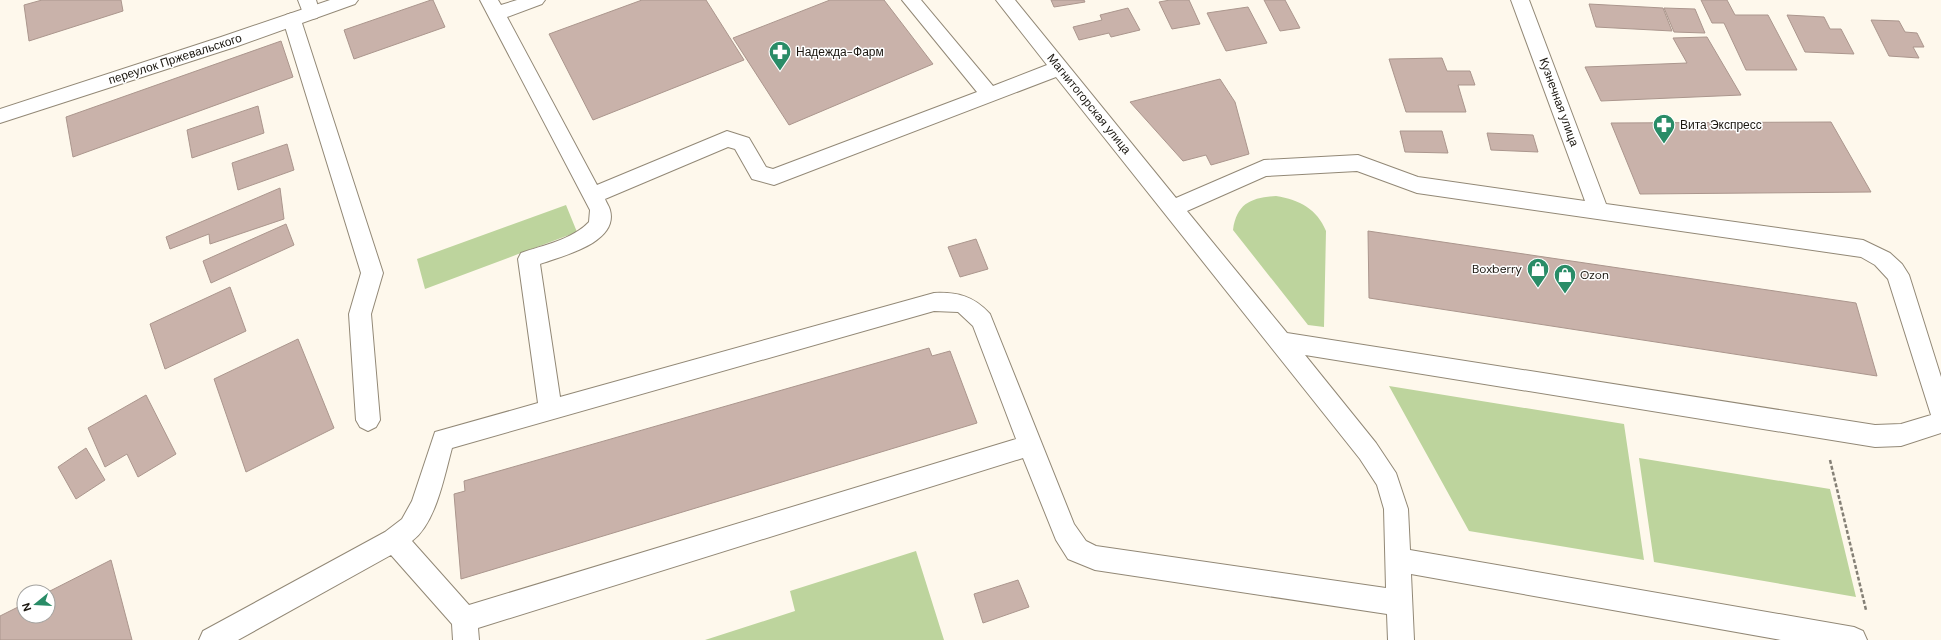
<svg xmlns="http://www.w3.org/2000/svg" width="1941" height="640" font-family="'DM Sans',sans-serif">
<rect width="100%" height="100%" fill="#fef8ec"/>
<path fill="#bdd49d" d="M1276 196C1300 200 1317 209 1326 231L1324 327 1308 325 1233 230C1237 203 1251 198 1276 196Z
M566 205 577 232 425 289 417 259Z
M1389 386 1624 424 1644 560 1469 531Z
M1639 458 1830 489 1856 597 1654 562Z
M916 551 944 640H705L795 611 790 591Z"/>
<path fill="#c9b2aa" stroke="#ab968d" d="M42 0H121L123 11 29 41 24 5Z
M431 0H433L445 27 354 59 344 30Z
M642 0H706L744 60 593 120 549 34Z
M830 0H884L933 64 789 125 733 38Z
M1051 0H1084L1085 2 1054 7Z
M1170 0H1189L1200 24 1172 29 1159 2Z
M1264 0H1285L1300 28 1280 31Z
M1701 0H1727L1735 15H1768L1797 70H1746L1724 23H1712Z
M1589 4 1663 8 1672 31 1596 27Z
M1248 7 1267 43 1226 51 1207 13Z
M1128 8 1140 30 1111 37 1109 33 1079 40 1073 27 1102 20 1100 15Z
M1664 8 1695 9 1705 33 1674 32Z
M1787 15 1824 17 1830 29H1841L1854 54 1805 52Z
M1871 20 1899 21 1905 32 1917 33 1924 47H1913L1919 58 1889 56Z
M1707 37 1741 95 1601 101 1585 67 1687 63 1673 38Z
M281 41 293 77 73 157 66 117Z
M1442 58 1447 71H1470L1475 85H1458L1466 112H1406L1389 59Z
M1220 79 1235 102 1249 154 1211 165 1206 155 1183 161 1130 102Z
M258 106 264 133 192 158 187 130Z
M1831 122 1871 192 1640 194 1611 123Z
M1400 131H1442L1448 153 1405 152Z
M1487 133 1533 135 1538 152 1491 150Z
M287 144 294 170 238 190 232 163Z
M280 188 284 219 210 244 209 234 170 249 166 237Z
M286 224 294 245 211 283 203 261Z
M1368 231 1856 303 1877 376 1369 298Z
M976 239 988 269 960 277 948 247Z
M230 287 246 331 165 369 150 324Z
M298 339 334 428 246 472 214 379Z
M929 348 932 356 950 351 977 423 461 579 454 494 465 491 464 481Z
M146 395 176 454 138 477 127 454 105 467 88 428Z
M86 448 105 480 76 499 58 467Z
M111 560 132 640H0V616L24 604V616H48V592Z
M1018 580 1029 607 983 623 974 594Z"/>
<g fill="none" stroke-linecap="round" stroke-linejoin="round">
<g stroke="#928876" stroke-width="2">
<path id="minor" d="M298 0H316L320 13 317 18 311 19 305 18Z
M480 0H498L501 5 517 0H545L542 4 507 17 597 185 727 131 749 138 766 167 773 169 977 92 902 0H921L993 86 1047 65 996 0H1015L1176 198 1264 160 1358 155 1418 177 1585 201 1511 0H1529L1606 204 1863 240 1890 253 1902 264 1909 275 1941 377V433L1901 446 1875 447 1305 355 1376 443 1396 473 1408 509 1410 550 1854 627 1863 631 1867 640H1781L1411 574 1414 640H1388L1387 614 1095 570 1068 559 1056 540 1023 458 478 628 479 640H453L452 624 391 555 238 640H199L203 631 385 532 402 519 412 501 435 432 538 403 518 259 521 253C543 245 572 240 589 222L590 210ZM1056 77 1360 459 1377 485 1384 509 1386 588 1096 546 1086 541 1074 524 990 314C974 296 957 292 934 293L560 397 540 264C562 256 619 243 610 210 609 206 606 202 605 199L728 147 735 149 752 179 774 185ZM1357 171 1417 193 1861 257 1875 265 1888 279 1931 415 1901 424 1875 425 1287 333 1187 211 1266 176ZM934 311 958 312 973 326 1016 439 469 605 412 541C436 523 444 477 452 448Z
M292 13 298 15 301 20 383 273 371 314 380 420 376 427 368 431 360 427 356 420 349 314 361 273 283 20 286 15Z"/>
</g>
<g stroke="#928876" stroke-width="2">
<path id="major" d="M330 0H358L355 4 235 47 0 123V109L221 37Z"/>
</g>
<path stroke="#858076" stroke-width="2.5" stroke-dasharray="4 2" stroke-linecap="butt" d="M1830 460 1866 610"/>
<use href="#minor" fill="#fff" fill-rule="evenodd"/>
<use href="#major" fill="#fff" fill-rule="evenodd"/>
</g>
<defs>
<g id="pharmacy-pin" transform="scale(1.15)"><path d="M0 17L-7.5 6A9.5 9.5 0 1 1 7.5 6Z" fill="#298c67" stroke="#fff"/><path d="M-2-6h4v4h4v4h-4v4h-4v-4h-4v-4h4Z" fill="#fff"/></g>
<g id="shop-pin" transform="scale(1.15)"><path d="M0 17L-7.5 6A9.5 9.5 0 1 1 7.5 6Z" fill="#298c67" stroke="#fff"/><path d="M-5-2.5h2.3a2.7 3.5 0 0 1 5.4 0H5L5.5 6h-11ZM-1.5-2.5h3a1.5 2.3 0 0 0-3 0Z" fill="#fff"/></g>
</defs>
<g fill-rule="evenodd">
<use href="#pharmacy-pin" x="780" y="52"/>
<use href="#pharmacy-pin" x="1664" y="125"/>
<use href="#shop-pin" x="1538" y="269"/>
<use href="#shop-pin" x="1565" y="275"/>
</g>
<g text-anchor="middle" stroke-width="3" stroke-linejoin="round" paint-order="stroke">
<g font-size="12" fill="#1a160f" stroke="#fff" text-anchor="start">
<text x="796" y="56">Надежда-Фарм</text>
<text x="1680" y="129">Вита Экспресс</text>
<text x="1522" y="273" text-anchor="end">Boxberry</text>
<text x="1580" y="279">Ozon</text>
</g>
<g font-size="12" fill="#1a160f" stroke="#fff">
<text transform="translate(175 59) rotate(-18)" y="4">переулок Пржевальского</text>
<text transform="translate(1559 102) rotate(70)" y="4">Кузнечная улица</text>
<text transform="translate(1089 104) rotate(51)" y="4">Магнитогорская улица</text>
</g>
</g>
<g transform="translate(36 604) rotate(252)"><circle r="19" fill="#ffffff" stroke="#a3a29f"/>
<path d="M0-3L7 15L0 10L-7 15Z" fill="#298c67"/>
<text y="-6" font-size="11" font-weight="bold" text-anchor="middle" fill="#1a160f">N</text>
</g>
</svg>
